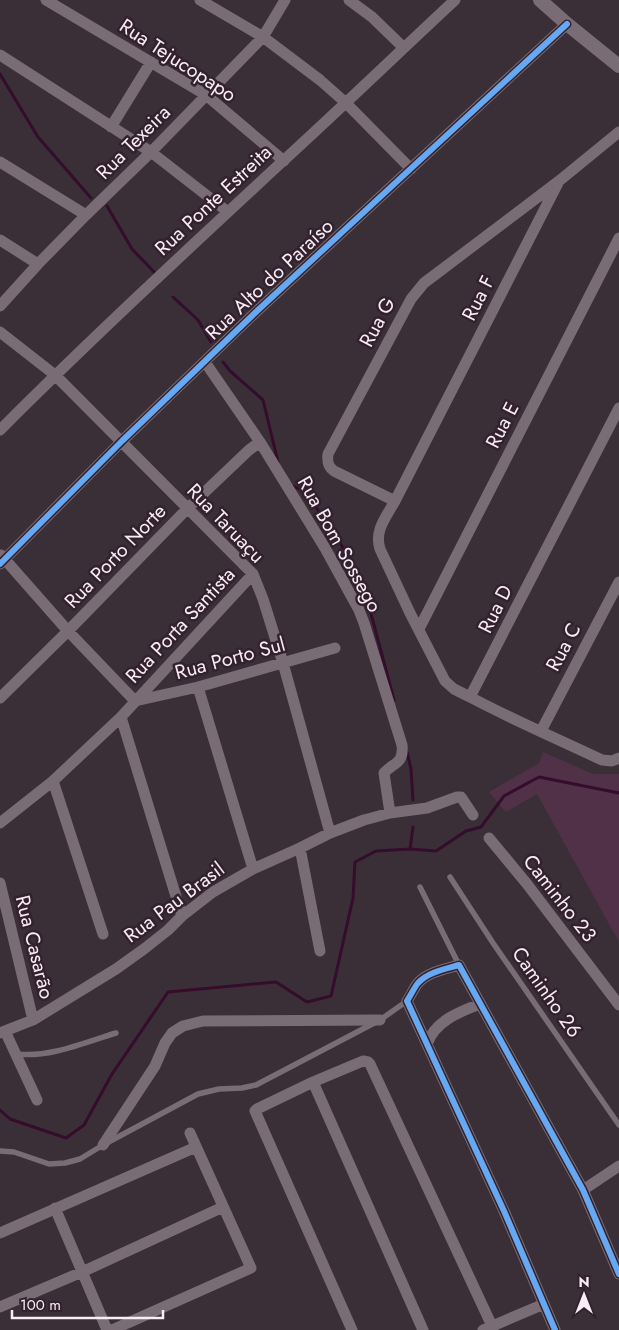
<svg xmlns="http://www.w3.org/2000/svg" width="619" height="1330" font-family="Jost,sans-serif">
<rect width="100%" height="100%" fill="#3a2f37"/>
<path fill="#503148" d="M543 752 593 774H619V942L537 794 506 812 489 792 539 763Z"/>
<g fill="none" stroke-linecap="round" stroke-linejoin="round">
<path stroke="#350c2c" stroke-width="3" d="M0 74 38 137 91 198
M107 206 132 249 156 274
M173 297 198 320 211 342
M223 362 230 371 263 400 278 462
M291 485 305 492 333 531 362 580 394 700
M407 752 411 769 413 800
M410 849 413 827
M0 1110 10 1119 66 1138 84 1125 112 1074 168 992 276 982 307 1002 331 996 353 898 355 862 376 851 410 849 436 851 466 831 481 827 504 796 539 777 619 793"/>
<path stroke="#796c75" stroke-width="5.5" d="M450 877 493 943 619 1125
M420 887 459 965
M17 1054C49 1058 86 1042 116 1033
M0 1151 14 1152 49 1164 65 1163 80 1159 103 1145 198 1094 219 1089 242 1088 256 1085 380 1020 407 1001"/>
<path stroke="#796c75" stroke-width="11" d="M46 0 206 95 284 161
M200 0 263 37 320 80 346 103 411 169
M349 0 372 17 404 48
M0 55 151 152 228 212
M111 127 151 62
M0 162 86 215
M0 240 38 264
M0 306 38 264 86 215 151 152 263 37 285 0
M0 332 55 375 253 574 263 599 283 663 330 833
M205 362 260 442 325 548 359 610 364 623 402 745C404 764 394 762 384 773L390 813
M619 408 470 697C513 720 558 739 602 760L612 761 619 758
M0 430C92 338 187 250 283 161 341 108 397 54 455 0
M395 501 334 471C328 467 327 462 328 454L411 299 424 283 440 271 559 181 619 132
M1 555 68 631 135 701
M0 564 122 441 257 311 567 24
M419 629 619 238
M198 687 253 869
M470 697 454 689 445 681 410 613 380 549C374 531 386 517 395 501L559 181
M0 698 68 631 187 509 249 450 260 442
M135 701 198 687 335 648
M121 717 182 916
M541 731 619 582
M53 781 103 934
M0 823 53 781 121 717 253 574
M489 838 527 884 619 1005
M300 848 320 951
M0 883 33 1020
M5 1031 37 1100
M0 1033 33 1020 116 969 144 949 168 930 182 916 213 892 253 869 300 848 330 833 364 820 390 813 427 808 457 797H461L473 815
M427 1044C435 1021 459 1012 480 1004
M313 1082 423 1330
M103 1145 155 1066 165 1043 172 1033 183 1026 203 1021 380 1020
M583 1190 619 1166
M55 1208 107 1330
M0 1233 196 1147
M0 1307 82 1272 223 1207
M112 1330 251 1268 190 1133
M352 1330 255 1111 257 1109 313 1082 363 1061 368 1062 370 1064 492 1326
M483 1330 544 1304
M555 1330 504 1211 407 1001C411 995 414 988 418 983 428 972 445 969 459 965L583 1190 619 1274"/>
<path stroke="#796c75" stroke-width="14" d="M540 0 567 24 619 66"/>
<g stroke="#33222e" stroke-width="9">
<path id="cycleway" d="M0 564 122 441 257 311 567 24
M555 1330 504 1211 407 1001C411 995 414 988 418 983 428 972 445 969 459 965L583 1190 619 1274"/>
</g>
<use href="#cycleway" stroke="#66a8f1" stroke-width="6"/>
</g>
<g text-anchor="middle" stroke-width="5" stroke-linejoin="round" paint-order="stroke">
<g font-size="20" fill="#f8ecf5" stroke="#33222e">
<text transform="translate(178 60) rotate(33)" y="7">Rua Tejucopapo</text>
<text transform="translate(133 142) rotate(-45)" y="7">Rua Texeira</text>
<text transform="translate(213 200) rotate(-43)" y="7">Rua Ponte Estreita</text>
<text transform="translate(269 279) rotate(-43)" y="7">Rua Alto do Paraíso</text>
<text transform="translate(478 298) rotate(-63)" y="7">Rua F</text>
<text transform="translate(377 322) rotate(-62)" y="7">Rua G</text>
<text transform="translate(502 425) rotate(-63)" y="7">Rua E</text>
<text transform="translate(226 523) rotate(46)" y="7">Rua Taruaçu</text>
<text transform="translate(340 544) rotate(61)" y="7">Rua Bom Sossego</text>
<text transform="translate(115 556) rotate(-46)" y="7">Rua Porto Norte</text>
<text transform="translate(495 609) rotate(-63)" y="7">Rua D</text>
<text transform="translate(180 625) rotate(-47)" y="7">Rua Porta Santista</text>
<text transform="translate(563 647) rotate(-62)" y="7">Rua C</text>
<text transform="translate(230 658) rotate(-15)" y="7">Rua Porto Sul</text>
<text transform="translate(560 898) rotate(52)" y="7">Caminho 23</text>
<text transform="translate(174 902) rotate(-37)" y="7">Rua Pau Brasil</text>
<text transform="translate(35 947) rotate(76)" y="7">Rua Casarão</text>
<text transform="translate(547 992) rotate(55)" y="7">Caminho 26</text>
</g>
</g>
<g transform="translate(584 1295)" stroke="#33222e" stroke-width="4" paint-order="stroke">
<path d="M0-4L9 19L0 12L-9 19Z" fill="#f8ecf5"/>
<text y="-8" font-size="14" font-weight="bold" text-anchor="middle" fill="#f8ecf5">N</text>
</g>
<path d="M12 1310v8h151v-8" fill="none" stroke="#f8ecf5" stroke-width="2.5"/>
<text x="20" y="1310" font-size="15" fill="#f8ecf5" stroke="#33222e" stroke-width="4" paint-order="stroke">100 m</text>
</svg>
